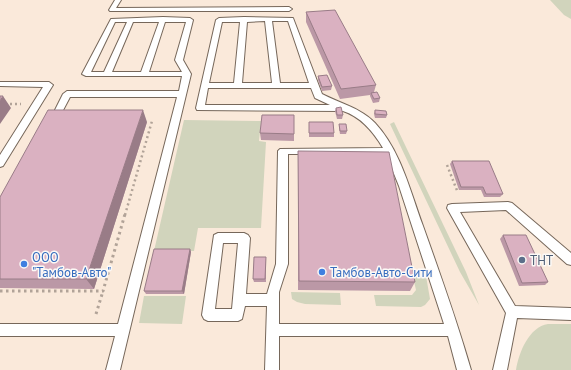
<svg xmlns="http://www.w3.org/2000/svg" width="571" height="370" font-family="'PT Sans',sans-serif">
<rect width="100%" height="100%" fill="#fae9da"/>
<path fill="#d1d4bc" d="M550 0H571V19L564 15Z
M184 120 261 121 259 141 266 142 261 228H198L194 251H154Z
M394 122 466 272 479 305 460 272 390 124Z
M426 276 430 299 425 305 421 307 376 306 374 295H412L416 290 413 277Z
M291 292 340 293 341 305 305 304 297 302 292 299Z
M144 296H186L182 324 139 323Z
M548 324H571V370H516C519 352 529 327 548 324Z"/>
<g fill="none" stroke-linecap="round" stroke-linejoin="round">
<g stroke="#76675a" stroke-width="2">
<path id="service" d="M115 0H121L116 8 289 7 292 9 289 11H110L109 10Z
M163 17 190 18 193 20 183 60 191 74 120 370H106L115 336H0V324H118L177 97H70L60 116 57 117 53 114 63 94 67 91H179L182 76H86L82 74 111 19ZM115 22H127L104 72H91ZM133 22H159L141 72H112ZM165 22H186L175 60 182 72H149Z
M244 17 293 18 322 94C339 103 361 108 375 123 401 151 410 191 423 226 440 274 457 321 471 370H457L448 336H279V370H265L267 306H245L242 319 238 321H208L204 319 202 315 214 235 218 233H244L248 235 250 238 246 294H267L276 264 278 151 280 149 383 148C373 131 361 117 343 111L197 110 196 108 216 20 219 18ZM265 21 272 83H242L247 22ZM272 21H288L309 83H280ZM222 22H240L234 83H209ZM208 88H311L315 98 330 105H205ZM288 154H386L399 186 444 324H279V292L288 264ZM223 243H238L232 309H215Z
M0 82H49L53 85 3 166 0 167V155L43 87 0 86Z
M508 202 512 203 571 253V265L567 264 506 210 460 212 515 306 571 308V320L517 318 507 370H493L506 313 447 208 448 205 452 204Z"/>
</g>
<path stroke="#b1a398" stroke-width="2.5" stroke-dasharray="2 3" stroke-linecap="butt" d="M0 104H21
M447 165 458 193
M125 215 152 121"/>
<path stroke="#b1a398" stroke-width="3" stroke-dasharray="2.5 3.5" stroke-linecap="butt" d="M0 291H103L125 214
M96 314 103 291"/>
<use href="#service" fill="#fff" fill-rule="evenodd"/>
</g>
<path fill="#bb98a6" d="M306 12 376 85 374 92 380 98 379 102 373 103 370 96V95L340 99 306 22Z
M318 76 332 86 331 90 322 91 318 80Z
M336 108 343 115 342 119H337L335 111Z
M375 110 387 115 386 118H375L374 114Z
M294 115V141L261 140 260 133Z
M147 122 94 289 0 288V197Z
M309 122 334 133V137H309Z
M339 124 347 131 346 134H340L339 128Z
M298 151 415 282 410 291 298 290Z
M452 161 503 194 500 197H484L481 190H459L450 164Z
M503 235 548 282 545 285 519 286 500 239Z
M190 249 191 252 184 294H146L144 291Z
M266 257V282H254L253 279Z"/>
<path fill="#997c87" d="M3 96 11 108 0 124V101Z
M143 110 147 122 94 289 86 279Z
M190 249 191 252 184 294 182 291Z"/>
<path fill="#dab1c1" stroke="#997c87" d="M335 10 376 85 341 89 306 12Z
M327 75 332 86 322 87 318 76Z
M377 92 380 98 374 99 371 93Z
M0 96H3L0 101Z
M341 107 343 115H337L336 108Z
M48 110H143L86 279H0V197Z
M375 110 386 111 387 115 375 114Z
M262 115H294V134L260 133Z
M309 122H333L334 133H309Z
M339 124H346L347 131H340Z
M298 151 389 152 415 282 299 281Z
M452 161H489L503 194H486L483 187H461Z
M503 235H526L548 282 522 283Z
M154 249H190L182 291H144Z
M254 257H266L265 279H253Z"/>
<circle fill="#5c6f8a" stroke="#fcf9f6" stroke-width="1.5" cx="522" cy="260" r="4"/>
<g fill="#3f7fe0" stroke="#fcf9f6" stroke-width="1.5">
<circle cx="24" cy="264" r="4"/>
<circle cx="322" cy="272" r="4"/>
</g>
<g text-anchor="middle" stroke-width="3" stroke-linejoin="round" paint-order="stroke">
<g font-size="13" fill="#366cbe" stroke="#fcf9f6" text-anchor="start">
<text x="32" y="262">ООО<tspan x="32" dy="15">"Тамбов-Авто"</tspan></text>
<text x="330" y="277">Тамбов-Авто-Сити</text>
</g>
<g font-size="13" fill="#4e5e75" stroke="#fcf9f6" text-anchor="start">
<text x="530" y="265">ТНТ</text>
</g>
</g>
</svg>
